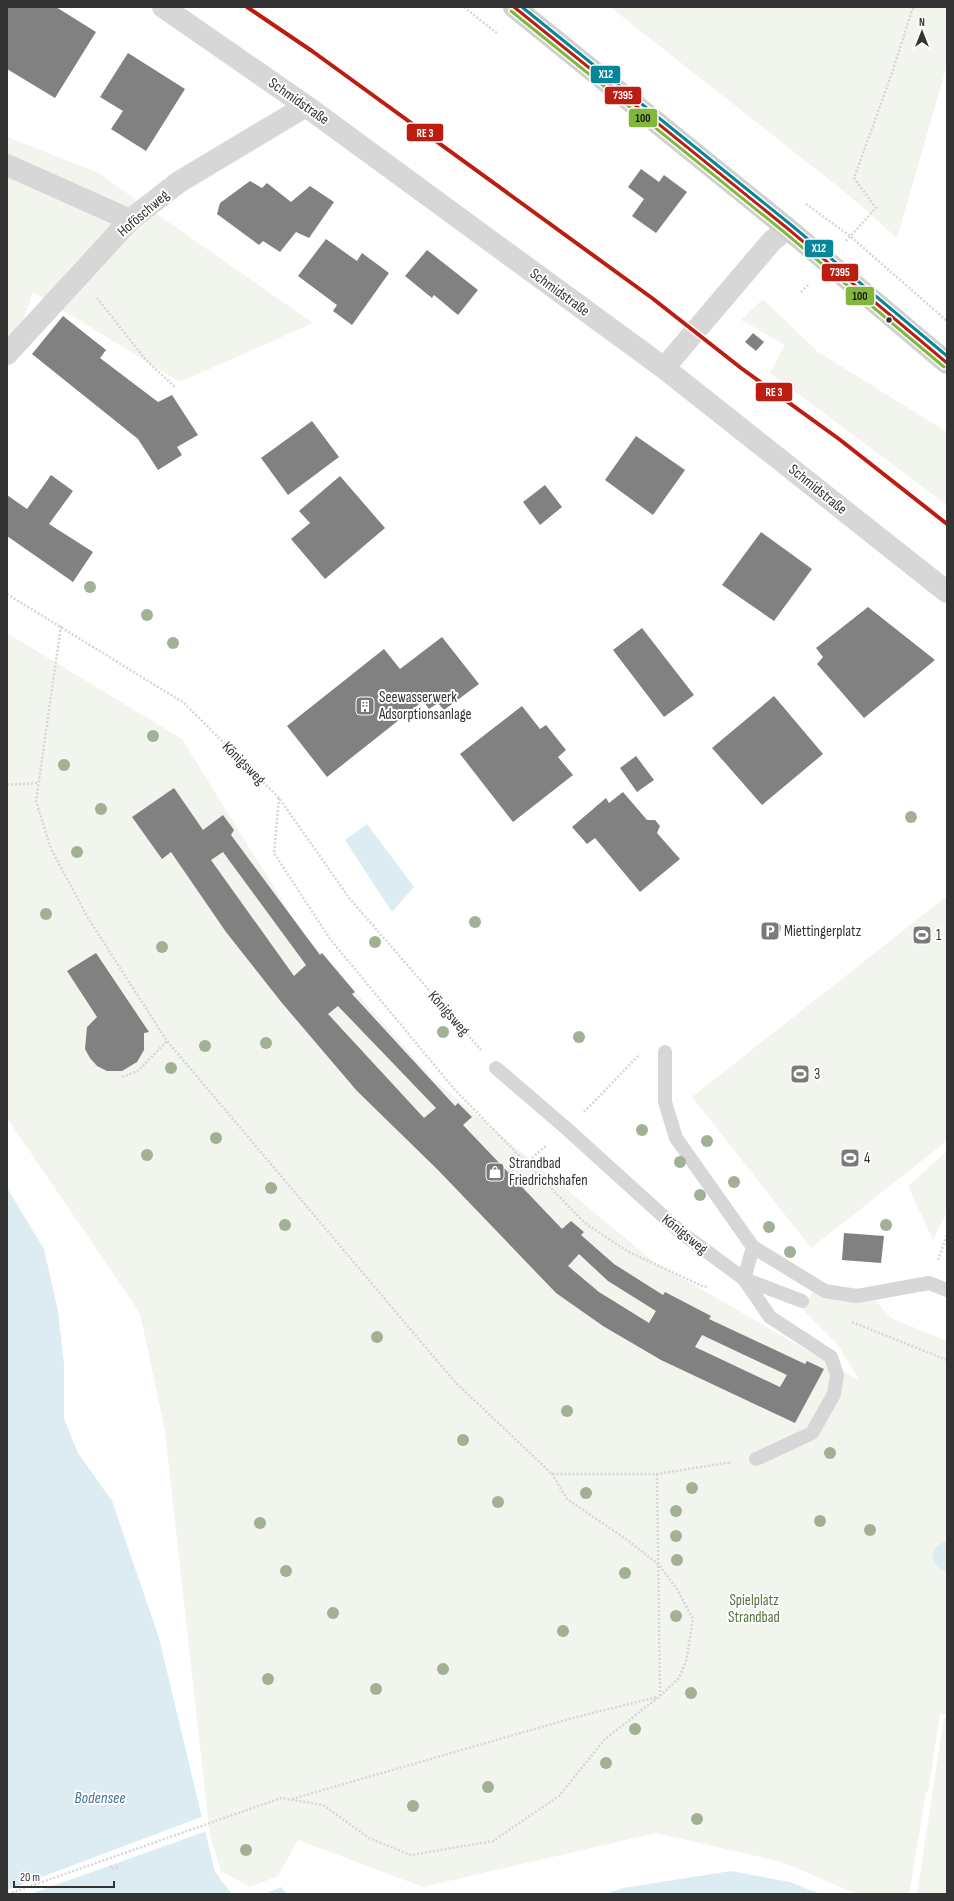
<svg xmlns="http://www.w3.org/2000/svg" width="954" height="1901" font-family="'Sofia Sans Condensed',sans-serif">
<rect width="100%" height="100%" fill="#fff"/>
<path fill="#f1f5ed" d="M610 7H947V65L897 238 845 192Z
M7 137 98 173 313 323 180 382 33 292 7 368Z
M763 299 818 352 947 432V505L770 373 785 345 741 320Z
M7 633 182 739 301 931 433 1079 654 1262 860 1381 837 1344 801 1308 813 1292 875 1300 891 1318 947 1341V1715L940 1714 928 1792H926L909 1894H857L782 1862 656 1833 423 1887 298 1840 278 1876 250 1887 221 1871 210 1836 165 1431 140 1313 7 1118Z
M947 896V1141L811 1248 692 1097Z
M947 1151V1211L933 1240 908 1186Z
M944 1717H947V1894H917Z"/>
<path fill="#ddebf3" d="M367 824 414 887 392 912 345 840Z
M7 1188 44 1249 58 1311 64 1364V1419L78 1453 112 1501 159 1638 215 1872 231 1893 234 1894H7Z
M944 1542H947V1572C930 1567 927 1550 944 1542Z
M731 1871 790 1882 820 1894H605L623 1888Z
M281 1887 287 1894H265Z"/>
<path fill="#fff" d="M204 1816 207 1831 30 1894H7V1890Z"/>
<path fill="#818181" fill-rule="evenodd" d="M7 7H56L96 32 55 98 7 69Z
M128 53 185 89 146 151 111 129 123 111 100 97Z
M641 169 659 182 664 175 687 192 656 233 632 216 644 199 628 187Z
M250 181 262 188 267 183 291 202 310 186 334 202 309 238 296 232 280 252 263 241 259 245 217 214 220 203Z
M326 239 357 261 362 253 389 273 352 325 333 311 337 305 298 276Z
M427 250 478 290 458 315 434 295 432 298 405 276Z
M63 316 106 350 100 358 158 402 172 395 198 435 177 447 182 455 158 470 138 439 32 354Z
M753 333 764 342 756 351 745 342Z
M312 421 339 457 288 495 261 458Z
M636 436 685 470 653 515 605 480Z
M51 475 73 491 49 524 93 552 73 582 7 536V495L27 509Z
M340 476 385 528 325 579 291 539 310 523 299 511Z
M545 485 562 507 540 525 523 502Z
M761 532 812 569 774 621 722 585Z
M868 607 935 660 864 718 817 664 823 657 816 648Z
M642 628 694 695 664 717 613 650Z
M442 637 479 684 444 710 438 703 429 709 423 701 327 777 287 726 384 649 400 669Z
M774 696 823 754 762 805 712 748Z
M522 706 540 729 546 725 566 750 558 757 573 775 513 822 460 754Z
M636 756 654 780 637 792 620 768Z
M174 788 203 830 223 815 234 830 231 835 320 955 322 953 355 992 352 994 455 1106 458 1103 472 1117 463 1125 562 1229 571 1221 584 1232 581 1235 614 1264 663 1295 665 1292 711 1316 709 1319 805 1364 807 1361 824 1369 795 1423 661 1360 603 1326 556 1293 437 1169 357 1091 282 1003 226 932 171 852 162 859 132 817ZM223 852 306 965 294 976 211 860ZM338 1006 436 1108 424 1118 328 1014ZM579 1254 608 1281 656 1311 649 1323 599 1292 568 1266ZM702 1335 787 1375 780 1387 695 1347Z
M623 792 647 820H655L660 826 657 833 680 859 640 892 595 838 587 844 572 827 606 798 609 803Z
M96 953 149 1032 144 1033V1050L137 1062 122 1071H107L97 1066 90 1058 85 1049 87 1027 97 1017 67 971Z
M844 1233 884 1236 881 1263 842 1260Z"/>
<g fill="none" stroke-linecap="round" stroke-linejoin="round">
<path stroke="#d6d6d6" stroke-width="2.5" stroke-dasharray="2 2" stroke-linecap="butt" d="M464 7 498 34
M806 204 850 236 947 321
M846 241 876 208 854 178 891 76 912 10 915 7
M801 292 809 284
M97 298 146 360 176 388
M7 594 184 703 279 798 350 899 481 1050
M61 626 36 801 51 849 88 918 167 1041 455 1382 552 1474H657L732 1462
M7 785 38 783
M279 798 274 853 330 939 455 1090 585 1223 627 1251 704 1287 709 1286
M122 1077 138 1071 167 1041
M584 1112 640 1054
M508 1172 526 1163 547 1145
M938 1260 947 1235
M852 1322 947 1360
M657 1474 660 1695
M292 1799 569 1719 657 1697
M110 1866 112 1869 118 1867
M8 1894 281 1798 323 1805 369 1838 411 1855 493 1841 559 1796 605 1739 660 1696 679 1678 686 1661 693 1619 677 1589 659 1565 626 1539 567 1499 552 1474"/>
<path stroke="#d7d7d7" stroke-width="14" d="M665 1052V1102L676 1138 753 1247 825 1291 857 1296 929 1283 947 1290
M496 1068 567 1129 683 1234 744 1279 802 1301
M753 1247 744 1279 770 1317 831 1357 837 1375 834 1394 812 1433 756 1459"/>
<path stroke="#d7d7d7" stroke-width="22" d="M163 7 306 106 664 368 947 592
M7 165 130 220
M7 354 130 220 179 182 306 106
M664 368 771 242 787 228"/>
<path stroke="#d0d0d0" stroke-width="22" d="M514 7 787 228 947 363"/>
<g stroke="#fff" stroke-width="6">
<path id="bus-1" d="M514 7 787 228 947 363"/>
</g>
<g stroke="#fff" stroke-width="6">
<path id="bus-2" d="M511 11 784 232 944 367"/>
</g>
<g stroke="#fff" stroke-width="6">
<path id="bus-3" d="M522 7 790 224 947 356"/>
</g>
<use href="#bus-1" stroke="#bb1e10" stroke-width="3"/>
<use href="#bus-2" stroke="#82b73e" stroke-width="3"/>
<use href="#bus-3" stroke="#078699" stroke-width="3"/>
<g stroke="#fff" stroke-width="7">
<path id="rail-1" d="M247 7 312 51 652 298 741 368 839 439 947 524"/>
</g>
<use href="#rail-1" stroke="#bb1e10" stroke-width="4"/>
</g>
<g fill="#a2b095">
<circle cx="90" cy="587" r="6"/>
<circle cx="147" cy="615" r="6"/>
<circle cx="173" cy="643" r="6"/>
<circle cx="153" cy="736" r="6"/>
<circle cx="64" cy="765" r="6"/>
<circle cx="101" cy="809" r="6"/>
<circle cx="911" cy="817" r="6"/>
<circle cx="77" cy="852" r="6"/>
<circle cx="46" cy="914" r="6"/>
<circle cx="475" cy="922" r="6"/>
<circle cx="775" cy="928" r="6"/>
<circle cx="375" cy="942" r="6"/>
<circle cx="162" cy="947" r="6"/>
<circle cx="443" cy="1032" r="6"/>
<circle cx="579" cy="1037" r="6"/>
<circle cx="266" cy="1043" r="6"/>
<circle cx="205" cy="1046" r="6"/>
<circle cx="171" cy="1068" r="6"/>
<circle cx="642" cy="1130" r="6"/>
<circle cx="216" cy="1138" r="6"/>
<circle cx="707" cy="1141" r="6"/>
<circle cx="147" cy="1155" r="6"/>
<circle cx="680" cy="1162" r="6"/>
<circle cx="734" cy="1182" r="6"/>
<circle cx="271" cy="1188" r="6"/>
<circle cx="700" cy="1195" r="6"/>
<circle cx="285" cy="1225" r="6"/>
<circle cx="886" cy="1225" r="6"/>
<circle cx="769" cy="1227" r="6"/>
<circle cx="790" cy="1252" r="6"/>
<circle cx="377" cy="1337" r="6"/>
<circle cx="567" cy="1411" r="6"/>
<circle cx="463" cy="1440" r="6"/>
<circle cx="830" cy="1453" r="6"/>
<circle cx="692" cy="1488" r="6"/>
<circle cx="586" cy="1493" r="6"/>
<circle cx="498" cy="1502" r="6"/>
<circle cx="676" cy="1511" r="6"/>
<circle cx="820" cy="1521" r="6"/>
<circle cx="260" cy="1523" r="6"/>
<circle cx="870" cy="1530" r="6"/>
<circle cx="676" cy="1536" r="6"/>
<circle cx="677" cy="1560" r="6"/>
<circle cx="286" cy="1571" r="6"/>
<circle cx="625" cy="1573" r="6"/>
<circle cx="333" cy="1613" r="6"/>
<circle cx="676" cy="1616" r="6"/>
<circle cx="563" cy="1631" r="6"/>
<circle cx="443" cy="1669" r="6"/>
<circle cx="268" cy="1679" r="6"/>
<circle cx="376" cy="1689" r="6"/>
<circle cx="691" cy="1693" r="6"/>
<circle cx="635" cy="1729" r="6"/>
<circle cx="606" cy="1763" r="6"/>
<circle cx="488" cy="1787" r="6"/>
<circle cx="413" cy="1806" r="6"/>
<circle cx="697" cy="1819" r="6"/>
<circle cx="246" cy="1850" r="6"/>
</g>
<defs>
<g id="building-square" transform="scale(1)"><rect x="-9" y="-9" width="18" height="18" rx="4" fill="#7a7a7a" stroke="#fff"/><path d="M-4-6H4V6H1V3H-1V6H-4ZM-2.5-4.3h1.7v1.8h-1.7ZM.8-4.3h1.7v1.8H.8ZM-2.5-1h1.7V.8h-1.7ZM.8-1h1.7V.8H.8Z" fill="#fff"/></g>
<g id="parking-square" transform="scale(1)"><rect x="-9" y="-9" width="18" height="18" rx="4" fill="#7a7a7a" stroke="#fff"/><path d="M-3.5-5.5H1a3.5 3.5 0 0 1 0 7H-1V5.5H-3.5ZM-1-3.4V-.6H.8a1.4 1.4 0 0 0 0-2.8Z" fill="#fff"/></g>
<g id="stadium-square" transform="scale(1)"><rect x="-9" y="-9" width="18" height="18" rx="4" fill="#7a7a7a" stroke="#fff"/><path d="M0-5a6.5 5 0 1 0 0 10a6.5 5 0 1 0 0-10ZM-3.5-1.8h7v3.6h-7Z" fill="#fff"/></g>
<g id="shop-square" transform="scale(1)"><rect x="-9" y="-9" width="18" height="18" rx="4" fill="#7a7a7a" stroke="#fff"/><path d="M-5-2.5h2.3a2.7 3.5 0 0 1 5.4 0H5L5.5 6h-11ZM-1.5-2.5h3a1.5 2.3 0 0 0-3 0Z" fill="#fff"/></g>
</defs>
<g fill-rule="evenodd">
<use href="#building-square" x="365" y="706"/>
<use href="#parking-square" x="770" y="931"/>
<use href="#stadium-square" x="922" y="935"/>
<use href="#stadium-square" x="800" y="1074"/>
<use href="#stadium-square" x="850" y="1158"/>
<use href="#shop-square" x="495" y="1172"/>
</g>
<circle fill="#333" stroke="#fff" stroke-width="1.5" cx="889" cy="320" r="3.5"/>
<g text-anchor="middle" stroke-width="4" stroke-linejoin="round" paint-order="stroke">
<g font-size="15" fill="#333" stroke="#fff">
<text transform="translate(299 101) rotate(35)" y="5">Schmidstraße</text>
<text transform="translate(143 213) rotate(-41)" y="5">Hoföschweg</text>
<text transform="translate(560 292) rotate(36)" y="5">Schmidstraße</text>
<text transform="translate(818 489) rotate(39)" y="5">Schmidstraße</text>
<text transform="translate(244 763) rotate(45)" y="5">Königsweg</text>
<text transform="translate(449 1013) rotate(49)" y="5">Königsweg</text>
<text transform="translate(685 1234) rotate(39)" y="5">Königsweg</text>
</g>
<g font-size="15" fill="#333" stroke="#fff" text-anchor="start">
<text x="379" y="702">Seewasserwerk<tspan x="379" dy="17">Adsorptionsanlage</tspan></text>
<text x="784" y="936">Miettingerplatz</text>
<text x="936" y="940">1</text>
<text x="814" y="1079">3</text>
<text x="864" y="1163">4</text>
<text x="509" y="1168">Strandbad<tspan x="509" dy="17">Friedrichshafen</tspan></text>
</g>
<g font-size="15" fill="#56703f" stroke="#fff">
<text x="754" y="1605">Spielplatz<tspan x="754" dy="17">Strandbad</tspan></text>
</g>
<g font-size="16" font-style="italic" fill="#3f7597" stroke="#fff">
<text x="100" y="1803">Bodensee</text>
</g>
</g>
<g stroke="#fff" stroke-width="1.5">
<rect x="590" y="65" width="31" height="19" rx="4" fill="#078699"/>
<rect x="604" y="86" width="38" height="19" rx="4" fill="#bb1e10"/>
<rect x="628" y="108" width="30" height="20" rx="4" fill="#82b73e"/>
<rect x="406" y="123" width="38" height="19" rx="4" fill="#bb1e10"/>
<rect x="804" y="239" width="30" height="19" rx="4" fill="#078699"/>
<rect x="821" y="263" width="38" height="19" rx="4" fill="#bb1e10"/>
<rect x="845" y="286" width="30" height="20" rx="4" fill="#82b73e"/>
<rect x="755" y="382" width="38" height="20" rx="4" fill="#bb1e10"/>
</g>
<g font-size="11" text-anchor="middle" font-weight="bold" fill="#fff">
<text x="606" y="78">X12</text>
<text x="623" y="99">7395</text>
<text x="425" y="137">RE 3</text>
<text x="819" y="252">X12</text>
<text x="840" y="276">7395</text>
<text x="774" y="396">RE 3</text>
</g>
<g font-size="11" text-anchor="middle" font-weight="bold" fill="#111">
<text x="643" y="122">100</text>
<text x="860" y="300">100</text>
</g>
<rect width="954" height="1901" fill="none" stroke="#333333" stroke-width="16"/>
<g transform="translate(922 32)" stroke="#ffffff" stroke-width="3" paint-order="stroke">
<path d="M0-3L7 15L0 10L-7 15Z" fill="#333333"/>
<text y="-6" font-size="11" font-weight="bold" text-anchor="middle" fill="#333333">N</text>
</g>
<path d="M14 1881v6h100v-6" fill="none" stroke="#333333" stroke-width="2"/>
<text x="20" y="1881" font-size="12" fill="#333333" stroke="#ffffff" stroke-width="3" paint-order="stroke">20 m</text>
</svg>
